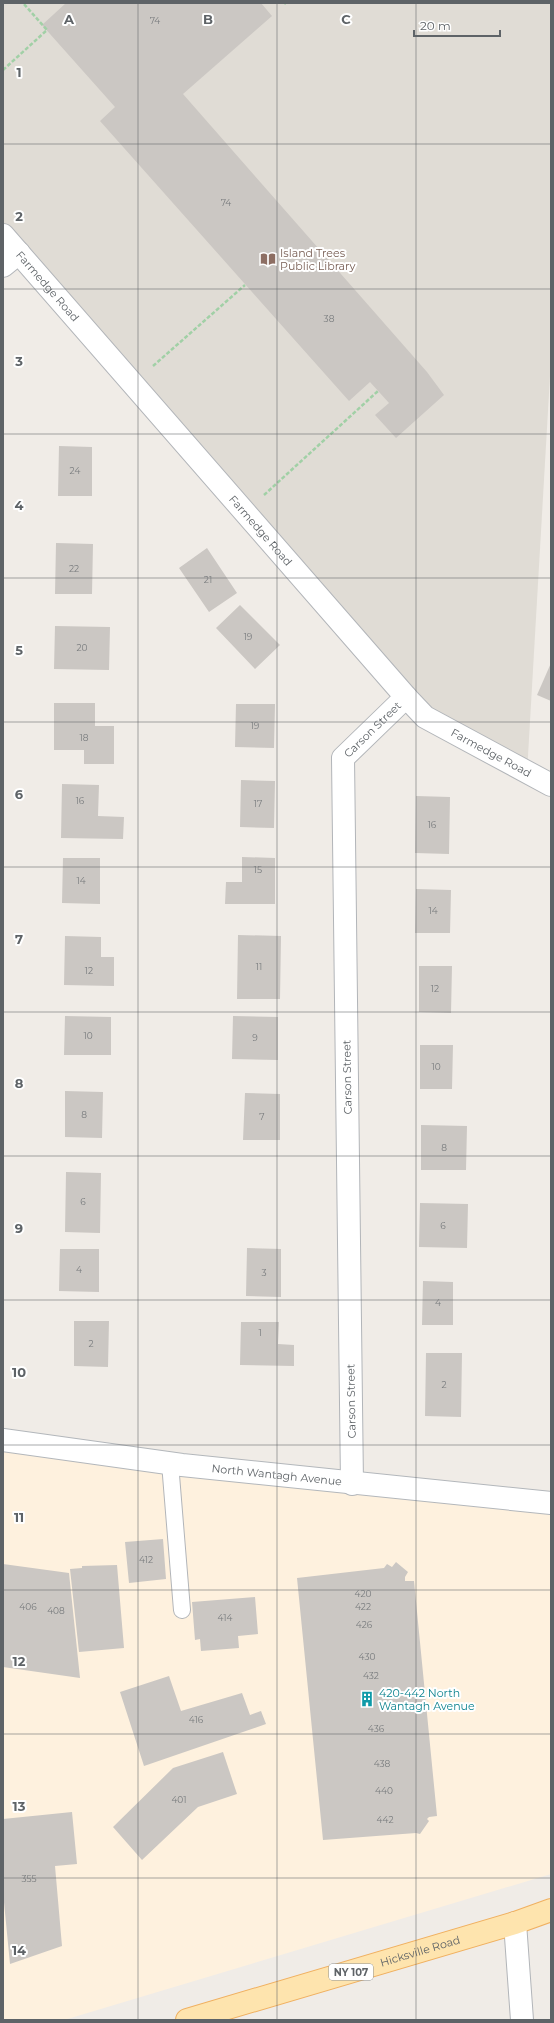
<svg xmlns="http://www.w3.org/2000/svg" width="554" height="2023" font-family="Montserrat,sans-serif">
<rect width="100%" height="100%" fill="#f0ece7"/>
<path fill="#fef1de" d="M3 1431 256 1466 551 1496V1874L64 2020H3Z"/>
<path fill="#e0dcd5" d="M3 3H551V359L527 773 427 715 3 232Z"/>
<path fill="#cbc7c3" d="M66 3H261L272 16 183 94 427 372 444 395 396 438 375 415 389 403 370 382 349 401 100 121 115 107 42 25Z
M59 446 92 447V496H58Z
M56 543 93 544 92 594H55Z
M207 548 237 593 209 612 179 568Z
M240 605 280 645 255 669 216 628Z
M55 626 110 627 109 670 54 669Z
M551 663V701L537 695Z
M54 703H95V726H114V764H84V750H54Z
M236 704H275L274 748 235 747Z
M241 780 275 781 274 828 240 827Z
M62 784 99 785 98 816 124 817 123 839 61 838Z
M416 796 450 797 449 854 415 853Z
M242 857 275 858V904H225L226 882H242Z
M63 858H100V904L62 903Z
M416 889 451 890 450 933H415Z
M238 935 281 936 280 999H237Z
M65 936 101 937V957H114V986L64 985Z
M419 966H452L451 1013 419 1012Z
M65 1016 111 1017V1055H64Z
M233 1016 278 1017V1060L232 1059Z
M420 1045H453L452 1089H420Z
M65 1091 103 1092 102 1138 65 1137Z
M245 1093 280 1094V1140H243Z
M421 1125 467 1126 466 1170H421Z
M66 1172 101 1173 100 1233 65 1232Z
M420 1203 468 1204 467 1248 419 1247Z
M247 1248 281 1249V1297L246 1296Z
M60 1249H99V1292L59 1291Z
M423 1281 453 1282V1325H422Z
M74 1321H109L108 1367 74 1366Z
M241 1322H279L278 1344 294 1345V1366L240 1365Z
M426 1353H462L461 1417 425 1416Z
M163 1539 166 1579 129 1583 125 1542Z
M396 1562 408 1572 405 1577V1581H414L437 1816 429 1817 427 1819 429 1821 420 1834 416 1833 323 1840 297 1578 384 1568 387 1564 392 1567Z
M3 1564 69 1573 80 1678 3 1667Z
M117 1565 124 1648 79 1652 70 1569 82 1568V1566Z
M255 1597 258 1634 238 1636 239 1648 201 1651 200 1639 195 1640 192 1602Z
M169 1676 181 1711 242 1693 250 1715 261 1711 266 1724 144 1766 120 1692Z
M223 1752 237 1794 198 1807 142 1860 113 1827 173 1768Z
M72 1812 77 1864 55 1866 62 1946 10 1964 3 1892V1819Z"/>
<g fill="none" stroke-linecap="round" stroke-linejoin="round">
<g stroke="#b2b5b9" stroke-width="18">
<path id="service" d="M170 1463 182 1610"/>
</g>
<g stroke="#b2b5b9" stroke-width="24">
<g id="minor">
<path id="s1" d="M3 235 406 697 425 717 551 785"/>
<path d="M3 266 19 253"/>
<path id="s2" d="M352 1484 343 758 406 697"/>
<path d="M515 1923 522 2020"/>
</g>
</g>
<g stroke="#b3b7bb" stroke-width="24">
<g id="secondary">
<path id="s3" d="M3 1440 182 1465 551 1503"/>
</g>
</g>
<g stroke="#f0b060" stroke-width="24">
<g id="primary">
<path id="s4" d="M187 2020 515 1923 551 1910"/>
</g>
</g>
<path stroke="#a1d0a6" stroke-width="2.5" stroke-dasharray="4 2" stroke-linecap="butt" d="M285 3 286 4
M3 70 47 30 23 3
M153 366 245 285
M264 495 378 391"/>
<use href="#service" stroke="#fff" stroke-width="16"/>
<use href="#minor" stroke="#fff" stroke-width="22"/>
<use href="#secondary" stroke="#fff" stroke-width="22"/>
<use href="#primary" stroke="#fee4ae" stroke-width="22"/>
</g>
<path fill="none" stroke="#5e6367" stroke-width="1" stroke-opacity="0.55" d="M138 3V2020M277 3V2020M416 3V2020M3 144H551M3 289H551M3 434H551M3 578H551M3 722H551M3 867H551M3 1012H551M3 1156H551M3 1300H551M3 1445H551M3 1590H551M3 1734H551M3 1878H551"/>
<defs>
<g id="library-bare" transform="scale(1.2)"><path d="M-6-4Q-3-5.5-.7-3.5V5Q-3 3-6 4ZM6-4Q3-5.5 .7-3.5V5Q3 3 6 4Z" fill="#8d6e63" stroke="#fff" stroke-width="2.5" paint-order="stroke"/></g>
<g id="building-bare" transform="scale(1.2)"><path d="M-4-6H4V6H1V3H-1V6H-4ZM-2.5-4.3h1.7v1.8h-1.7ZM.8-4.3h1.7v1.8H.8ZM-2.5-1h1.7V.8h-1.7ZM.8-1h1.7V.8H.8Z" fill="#0f9aa8" stroke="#fff" stroke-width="2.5" paint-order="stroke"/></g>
</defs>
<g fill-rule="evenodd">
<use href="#library-bare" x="268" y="259"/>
<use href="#building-bare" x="367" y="1699"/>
</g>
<g text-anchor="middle" stroke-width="4" stroke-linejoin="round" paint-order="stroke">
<g font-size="9" fill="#797c7e">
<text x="155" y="24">74</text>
<text x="226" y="206">74</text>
<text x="329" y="322">38</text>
<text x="75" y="474">24</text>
<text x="74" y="572">22</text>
<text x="208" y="583">21</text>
<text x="248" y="640">19</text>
<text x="82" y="651">20</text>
<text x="255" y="729">19</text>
<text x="84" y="741">18</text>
<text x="80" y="804">16</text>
<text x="258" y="807">17</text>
<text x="432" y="828">16</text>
<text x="258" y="873">15</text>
<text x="81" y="884">14</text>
<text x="433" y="914">14</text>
<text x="259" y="970">11</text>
<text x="89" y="974">12</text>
<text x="435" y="992">12</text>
<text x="88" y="1039">10</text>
<text x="255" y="1041">9</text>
<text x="436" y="1070">10</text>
<text x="84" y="1118">8</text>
<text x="262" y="1120">7</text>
<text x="444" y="1151">8</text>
<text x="83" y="1205">6</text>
<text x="443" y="1229">6</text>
<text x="79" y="1273">4</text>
<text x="264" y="1276">3</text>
<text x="438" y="1306">4</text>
<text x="260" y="1336">1</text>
<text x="91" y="1347">2</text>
<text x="444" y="1388">2</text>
<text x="146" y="1563">412</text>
<text x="363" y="1597">420</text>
<text x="28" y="1610">406</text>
<text x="363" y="1610">422</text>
<text x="56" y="1614">408</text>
<text x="225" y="1621">414</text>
<text x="364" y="1628">426</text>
<text x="367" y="1660">430</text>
<text x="371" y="1679">432</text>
<text x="196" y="1723">416</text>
<text x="376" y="1732">436</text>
<text x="382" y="1767">438</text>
<text x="384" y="1794">440</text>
<text x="179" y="1803">401</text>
<text x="385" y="1823">442</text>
<text x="29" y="1882">355</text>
</g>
<rect fill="#fff" stroke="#8e9295" stroke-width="1" x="329" y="1964" width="44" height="16" rx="3"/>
<g font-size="10" font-weight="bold" fill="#5e6367">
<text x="351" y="1976">NY 107</text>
</g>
<g font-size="11" fill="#785e54" stroke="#fff" text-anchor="start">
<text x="280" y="257">Island Trees<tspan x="280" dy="13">Public Library</tspan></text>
</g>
<g font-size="11" fill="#5e6367" stroke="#fff">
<text dy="4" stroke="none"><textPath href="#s1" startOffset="68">Farmedge Road</textPath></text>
<text dy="4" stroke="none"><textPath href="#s1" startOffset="392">Farmedge Road</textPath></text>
<text dy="4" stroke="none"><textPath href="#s2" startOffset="767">Carson Street</textPath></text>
<text dy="4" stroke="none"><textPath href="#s1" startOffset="716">Farmedge Road</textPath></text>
<text transform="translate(347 1077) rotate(-91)" y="4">Carson Street</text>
<text transform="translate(351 1401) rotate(-91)" y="4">Carson Street</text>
<text dy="4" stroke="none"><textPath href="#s3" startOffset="276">North Wantagh Avenue</textPath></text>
<text dy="4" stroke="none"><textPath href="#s4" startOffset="243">Hicksville Road</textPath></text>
</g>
<g font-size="11" fill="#0d838f" stroke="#fff" text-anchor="start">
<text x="379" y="1697">420-442 North<tspan x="379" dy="13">Wantagh Avenue</tspan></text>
</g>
</g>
<g font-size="13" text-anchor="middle" font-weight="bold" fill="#5e6367" stroke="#fff" stroke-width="4" stroke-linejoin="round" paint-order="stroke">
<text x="69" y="24">A</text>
<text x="208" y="24">B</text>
<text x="346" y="24">C</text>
<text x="19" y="77">1</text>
<text x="19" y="221">2</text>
<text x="19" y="366">3</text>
<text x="19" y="510">4</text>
<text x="19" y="655">5</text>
<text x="19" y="799">6</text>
<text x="19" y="944">7</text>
<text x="19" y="1088">8</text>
<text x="19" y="1233">9</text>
<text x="19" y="1377">10</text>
<text x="19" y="1522">11</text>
<text x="19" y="1666">12</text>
<text x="19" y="1811">13</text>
<text x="19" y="1955">14</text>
</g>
<rect width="554" height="2023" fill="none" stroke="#5e6367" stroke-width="8"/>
<path d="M414 30v6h86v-6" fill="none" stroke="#5e6367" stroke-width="2"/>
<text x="420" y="30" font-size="12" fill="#5e6367" stroke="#ffffff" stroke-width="3" paint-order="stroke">20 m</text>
</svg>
